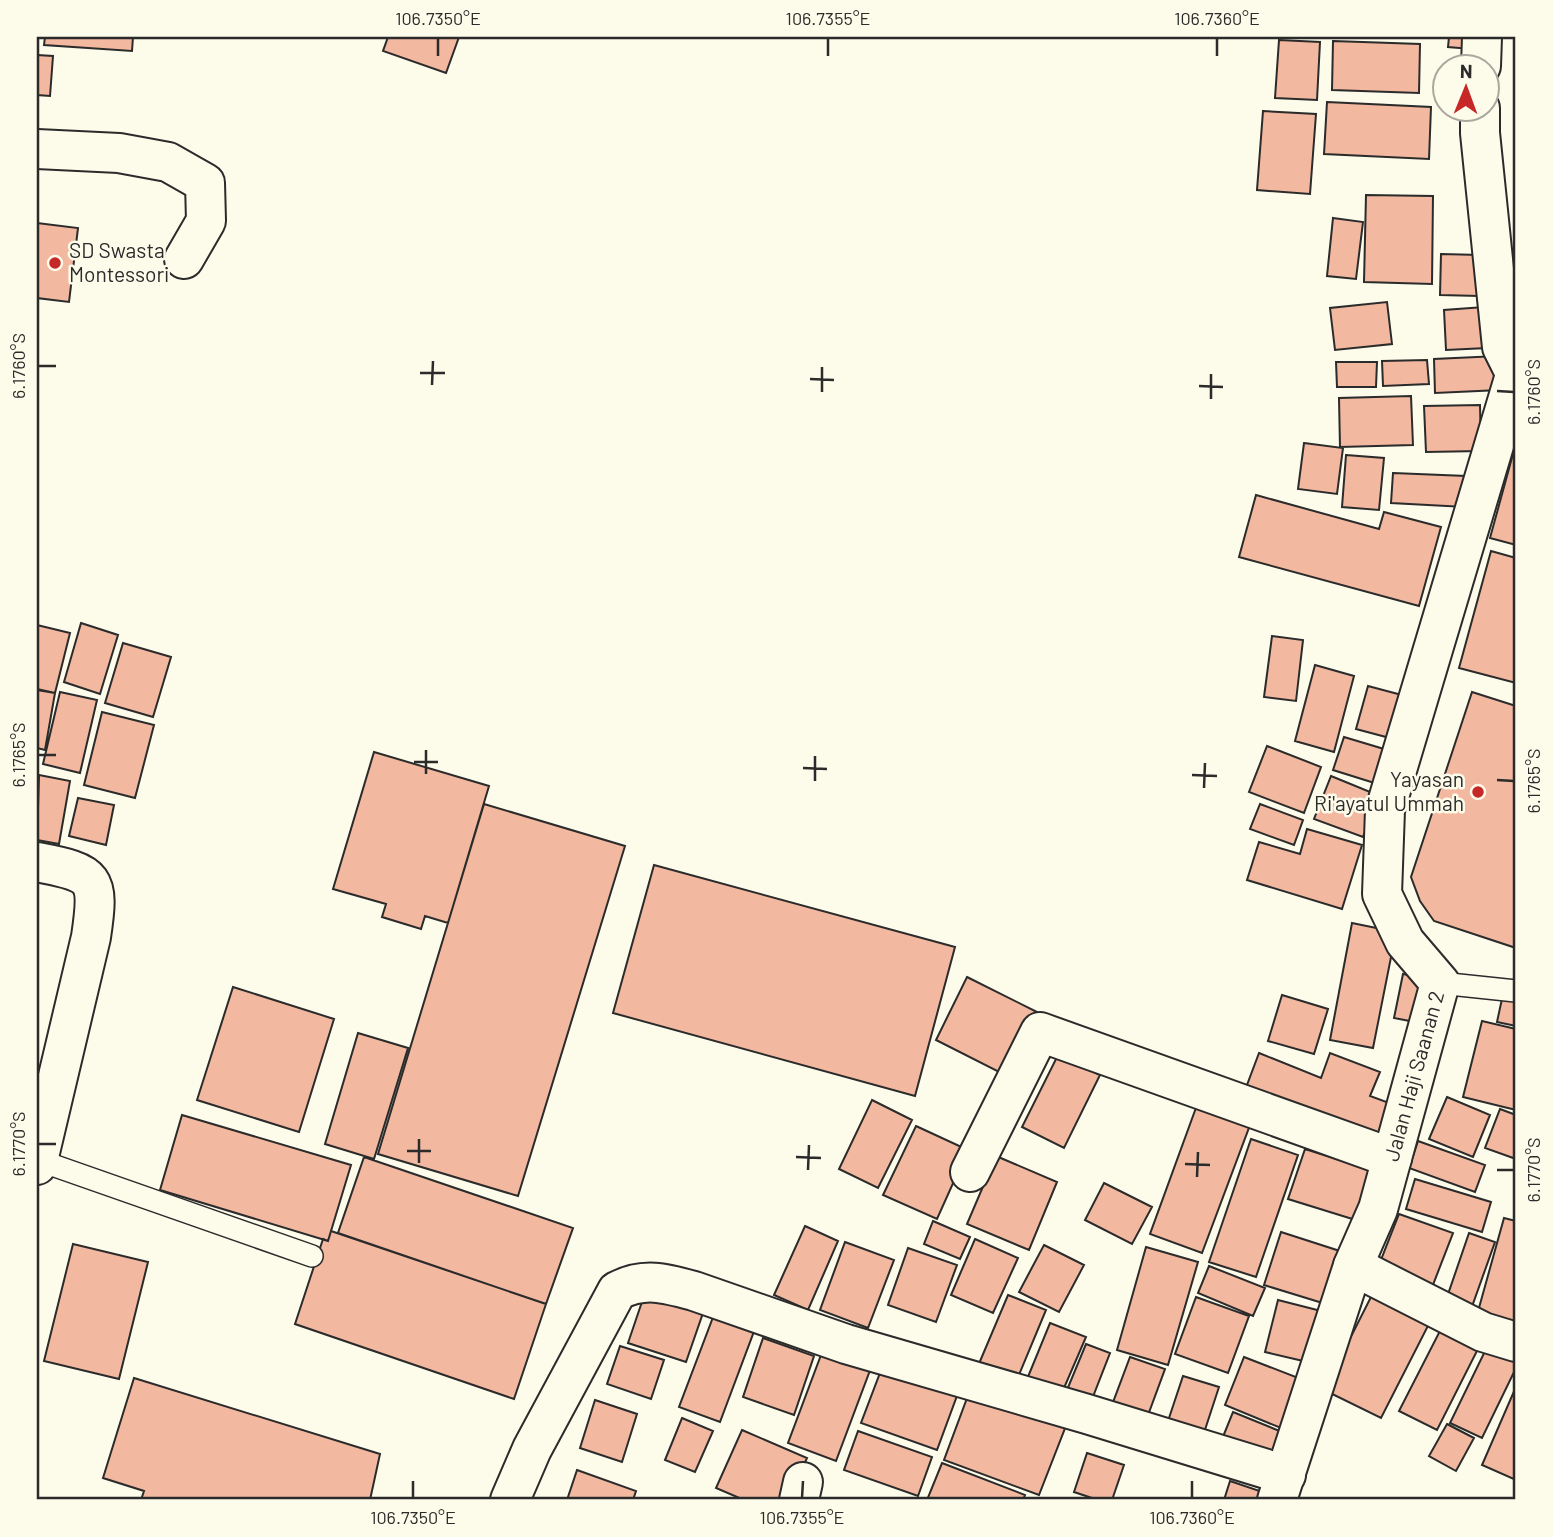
<svg xmlns="http://www.w3.org/2000/svg" width="1553" height="1537" font-family="Barlow,sans-serif">
<rect width="100%" height="100%" fill="#fdfbea"/>
<path fill="#f2b8a0" stroke="#2b2b2b" stroke-width="2" d="M45 37H133L132 51 44 45Z
M388 37H459L446 73 383 51Z
M1449 37H1472L1471 49 1448 47Z
M1279 40 1320 42 1317 100 1275 98Z
M1333 41 1420 44 1419 93 1332 90Z
M37 55 53 56 50 96 37 95Z
M1327 102 1431 107 1429 159 1324 154Z
M1263 111 1316 114 1310 194 1257 190Z
M1366 195 1433 196 1432 284 1364 282Z
M1333 218 1363 222 1356 279 1327 276Z
M37 223 78 228 69 302 37 298Z
M1441 254 1480 255 1479 296 1440 295Z
M1387 302 1392 344 1335 350 1330 308Z
M1484 307 1487 348 1446 350 1444 310Z
M1498 356 1500 390 1435 393 1434 359Z
M1427 360 1429 384 1383 386 1382 361Z
M1336 362H1377L1376 387H1337Z
M1411 396 1413 445 1340 447 1339 398Z
M1480 405 1481 451 1426 452 1424 406Z
M1304 443 1343 448 1337 494 1298 489Z
M1516 443V545L1490 538Z
M1346 455 1384 458 1379 510 1342 507Z
M1393 473 1466 476 1465 507 1391 503Z
M1256 495 1379 529 1384 512 1441 527 1419 606 1239 557Z
M1491 551 1516 558V683L1459 668Z
M81 623 118 635 100 694 64 682Z
M37 625 70 633 55 693 37 689Z
M1272 636 1303 640 1296 701 1264 697Z
M123 643 171 657 153 717 105 703Z
M1315 665 1354 676 1334 752 1295 741Z
M1368 686 1413 698 1401 741 1356 729Z
M37 690 55 693 45 750 37 748Z
M60 692 97 700 80 773 43 764Z
M1472 692 1516 706V948L1434 921 1420 901 1411 877Z
M102 712 154 725 135 798 84 785Z
M1344 737 1394 752 1384 786 1333 770Z
M1267 746 1321 767 1304 813 1249 792Z
M374 752 489 786 448 923 425 916 421 929 382 917 386 904 333 889Z
M39 775 70 781 59 844 37 840Z
M1331 776 1380 796 1363 837 1314 819Z
M78 798 114 805 106 845 69 836Z
M484 804 625 846 518 1196 378 1154Z
M1260 804 1303 820 1294 845 1250 829Z
M1307 829 1362 845 1342 909 1247 880 1259 842 1300 854Z
M654 865 955 947 915 1096 613 1013Z
M1352 923 1396 932 1373 1048 1330 1040Z
M1403 974 1424 978 1415 1022 1394 1018Z
M967 977 1037 1012 1005 1075 936 1040Z
M233 987 334 1019 299 1132 197 1100Z
M1503 994 1516 997V1026L1497 1022Z
M1282 995 1328 1009 1314 1054 1268 1041Z
M1482 1021 1516 1029V1110L1463 1097Z
M358 1033 408 1048 374 1159 325 1144Z
M1259 1053 1321 1078 1330 1053 1380 1072 1370 1096 1392 1104 1373 1151 1241 1101Z
M1058 1055 1100 1075 1064 1148 1022 1127Z
M1447 1097 1490 1115 1473 1157 1429 1139Z
M872 1100 912 1120 878 1188 839 1169Z
M1197 1105 1250 1125 1202 1253 1150 1234Z
M1500 1109 1516 1115V1159L1485 1148Z
M182 1115 351 1165 328 1241 160 1190Z
M916 1126 968 1150 937 1219 883 1195Z
M1251 1139 1298 1155 1256 1277 1209 1262Z
M1418 1141 1485 1165 1475 1192 1409 1168Z
M1305 1149 1378 1172 1362 1222 1288 1199Z
M996 1156 1057 1182 1029 1250 967 1224Z
M364 1157 573 1228 546 1304 338 1233Z
M1415 1179 1491 1202 1482 1232 1406 1209Z
M1104 1183 1152 1207 1132 1244 1085 1220Z
M1399 1214 1453 1233 1431 1290 1377 1270Z
M1504 1218 1516 1221V1315L1513 1325 1477 1315Z
M933 1221 970 1237 960 1259 924 1244Z
M805 1226 838 1241 808 1310 774 1295Z
M331 1231 546 1304 514 1399 295 1324 323 1239 328 1241Z
M1281 1232 1346 1253 1329 1305 1264 1285Z
M1469 1233 1495 1242 1469 1315 1444 1306Z
M975 1239 1018 1258 993 1313 951 1295Z
M845 1242 894 1260 868 1328 820 1310Z
M73 1244 148 1262 119 1379 44 1361Z
M1044 1245 1084 1265 1059 1312 1019 1292Z
M1146 1247 1198 1262 1168 1365 1117 1350Z
M908 1248 957 1265 936 1322 888 1305Z
M1209 1266 1265 1288 1253 1316 1198 1293Z
M1376 1287 1433 1316 1381 1418 1324 1390Z
M646 1290 704 1310 686 1362 628 1343Z
M1008 1295 1046 1310 1016 1382 978 1366Z
M1196 1297 1249 1316 1228 1373 1175 1354Z
M1278 1300 1329 1313 1316 1364 1265 1352Z
M715 1312 756 1326 720 1422 679 1407Z
M1050 1323 1086 1337 1058 1402 1023 1389Z
M1444 1323 1482 1341 1437 1430 1399 1411Z
M763 1338 814 1356 794 1415 743 1397Z
M1086 1344 1110 1353 1087 1412 1062 1402Z
M620 1346 664 1360 651 1399 607 1384Z
M824 1347 872 1365 836 1461 788 1443Z
M1487 1347 1516 1361V1368L1482 1438 1450 1423Z
M1130 1357 1165 1369 1144 1426 1109 1413Z
M1244 1357 1301 1379 1281 1428 1225 1405Z
M883 1365 958 1393 937 1450 861 1423Z
M1183 1376 1219 1387 1200 1445 1164 1433Z
M134 1378 380 1454 370 1500H141L144 1491 103 1478Z
M973 1382 1069 1418 1039 1495 944 1460Z
M1515 1389H1516V1480L1482 1465Z
M595 1400 637 1414 622 1462 580 1448Z
M1233 1412 1287 1434 1273 1471 1218 1449Z
M682 1418 713 1431 695 1472 665 1460Z
M1447 1424 1474 1438 1456 1471 1429 1456Z
M742 1430 807 1458 788 1500H744L716 1488Z
M858 1431 932 1457 918 1496 844 1470Z
M1087 1453 1124 1465 1112 1500H1098L1074 1492Z
M942 1463 1025 1495 1023 1500H927Z
M577 1470 636 1491 633 1500H567Z
M1230 1481 1274 1496 1273 1500H1224Z"/>
<g fill="none" stroke-linecap="round" stroke-linejoin="round">
<g stroke="#2b2b2b" stroke-width="24">
<path id="service" d="M1440 983 1516 991
M38 1160 312 1256"/>
</g>
<g stroke="#2b2b2b" stroke-width="42">
<g id="minor">
<path d="M1481 66 1482 37"/>
<path d="M1480 108V133L1502 347 1516 375"/>
<path d="M37 149 119 153 168 162 205 183 206 221 184 259"/>
<path d="M970 1172 1040 1032 1392 1158"/>
<path d="M1353 1266 1483 1332 1516 1342"/>
<path d="M510 1500 532 1449 617 1291C644 1277 665 1283 694 1291L846 1344 1087 1414 1286 1475"/>
<path d="M799 1500 803 1482"/>
<path id="s1" d="M1277 1500 1353 1266 1378 1209 1440 983 1405 942 1382 894 1385 810 1515 375"/>
</g>
</g>
<g stroke="#2b2b2b" stroke-width="42">
<path id="tertiary" d="M37 862C96 873 100 877 91 937L37 1165"/>
</g>
<use href="#service" stroke="#fdfbea" stroke-width="21"/>
<use href="#minor" stroke="#fdfbea" stroke-width="38"/>
<use href="#tertiary" stroke="#fdfbea" stroke-width="38"/>
</g>
<path fill="none" stroke="#2b2b2b" stroke-width="2.5" d="M438 56V38M828 56V38M1217 56V38M38 366H56M420 373H445M810 379 834 380M432 385 433 361M1199 386 1223 387M1497 391 1514 392M822 392V367M1211 399V374M38 755H56M414 762H438M803 768 827 769M426 774V750M1192 775 1217 776M1497 780 1514 781M815 781V756M1204 788 1205 763M38 1144H56M407 1151H431M796 1157 821 1158M419 1163V1139M1185 1164 1210 1165M808 1170 809 1145M1497 1170H1514M1197 1177 1198 1152M413 1498V1481M802 1498 803 1481M1192 1498V1481"/>
<g fill="#c62828" stroke="#fdfbea" stroke-width="2.5">
<circle cx="55" cy="263" r="7"/>
<circle cx="1478" cy="792" r="7"/>
</g>
<g text-anchor="middle" stroke-width="5" stroke-linejoin="round" paint-order="stroke">
<g font-size="21" fill="#2b2b2b" stroke="#fdfbea" text-anchor="start">
<text x="69" y="258">SD Swasta<tspan x="69" dy="24">Montessori</tspan></text>
<text x="1464" y="787" text-anchor="end">Yayasan<tspan x="1464" dy="24">Ri'ayatul Ummah</tspan></text>
</g>
<g font-size="21" fill="#2b2b2b" stroke="#fdfbea">
<text dy="7" stroke="none"><textPath href="#s1" startOffset="446">Jalan Haji Saanan 2</textPath></text>
</g>
</g>
<rect width="1553" height="1537" fill="none" stroke="#fdfbea" stroke-width="77"/>
<g transform="translate(1466 88) rotate(1)"><circle r="33" fill="#fdfbea" stroke="#a9a89e" stroke-width="2"/>
<path d="M0-5L12 26L0 18L-12 26Z" fill="#c62828"/>
<text y="-10" font-size="19" font-weight="bold" text-anchor="middle" fill="#2b2b2b">N</text>
</g>
<rect x="38" y="38" width="1476" height="1460" fill="none" stroke="#2b2b2b" stroke-width="2.5"/>
<g font-size="18" text-anchor="middle" fill="#2b2b2b">
<text x="438" y="25">106.7350°E</text>
<text x="828" y="25">106.7355°E</text>
<text x="1217" y="25">106.7360°E</text>
<text transform="translate(19 366) rotate(-90)" y="6">6.1760°S</text>
<text transform="translate(1534 392) rotate(-90)" y="6">6.1760°S</text>
<text transform="translate(19 755) rotate(-90)" y="6">6.1765°S</text>
<text transform="translate(1534 781) rotate(-90)" y="6">6.1765°S</text>
<text transform="translate(19 1144) rotate(-90)" y="6">6.1770°S</text>
<text transform="translate(1534 1170) rotate(-90)" y="6">6.1770°S</text>
<text x="413" y="1524">106.7350°E</text>
<text x="802" y="1524">106.7355°E</text>
<text x="1192" y="1524">106.7360°E</text>
</g>
</svg>
